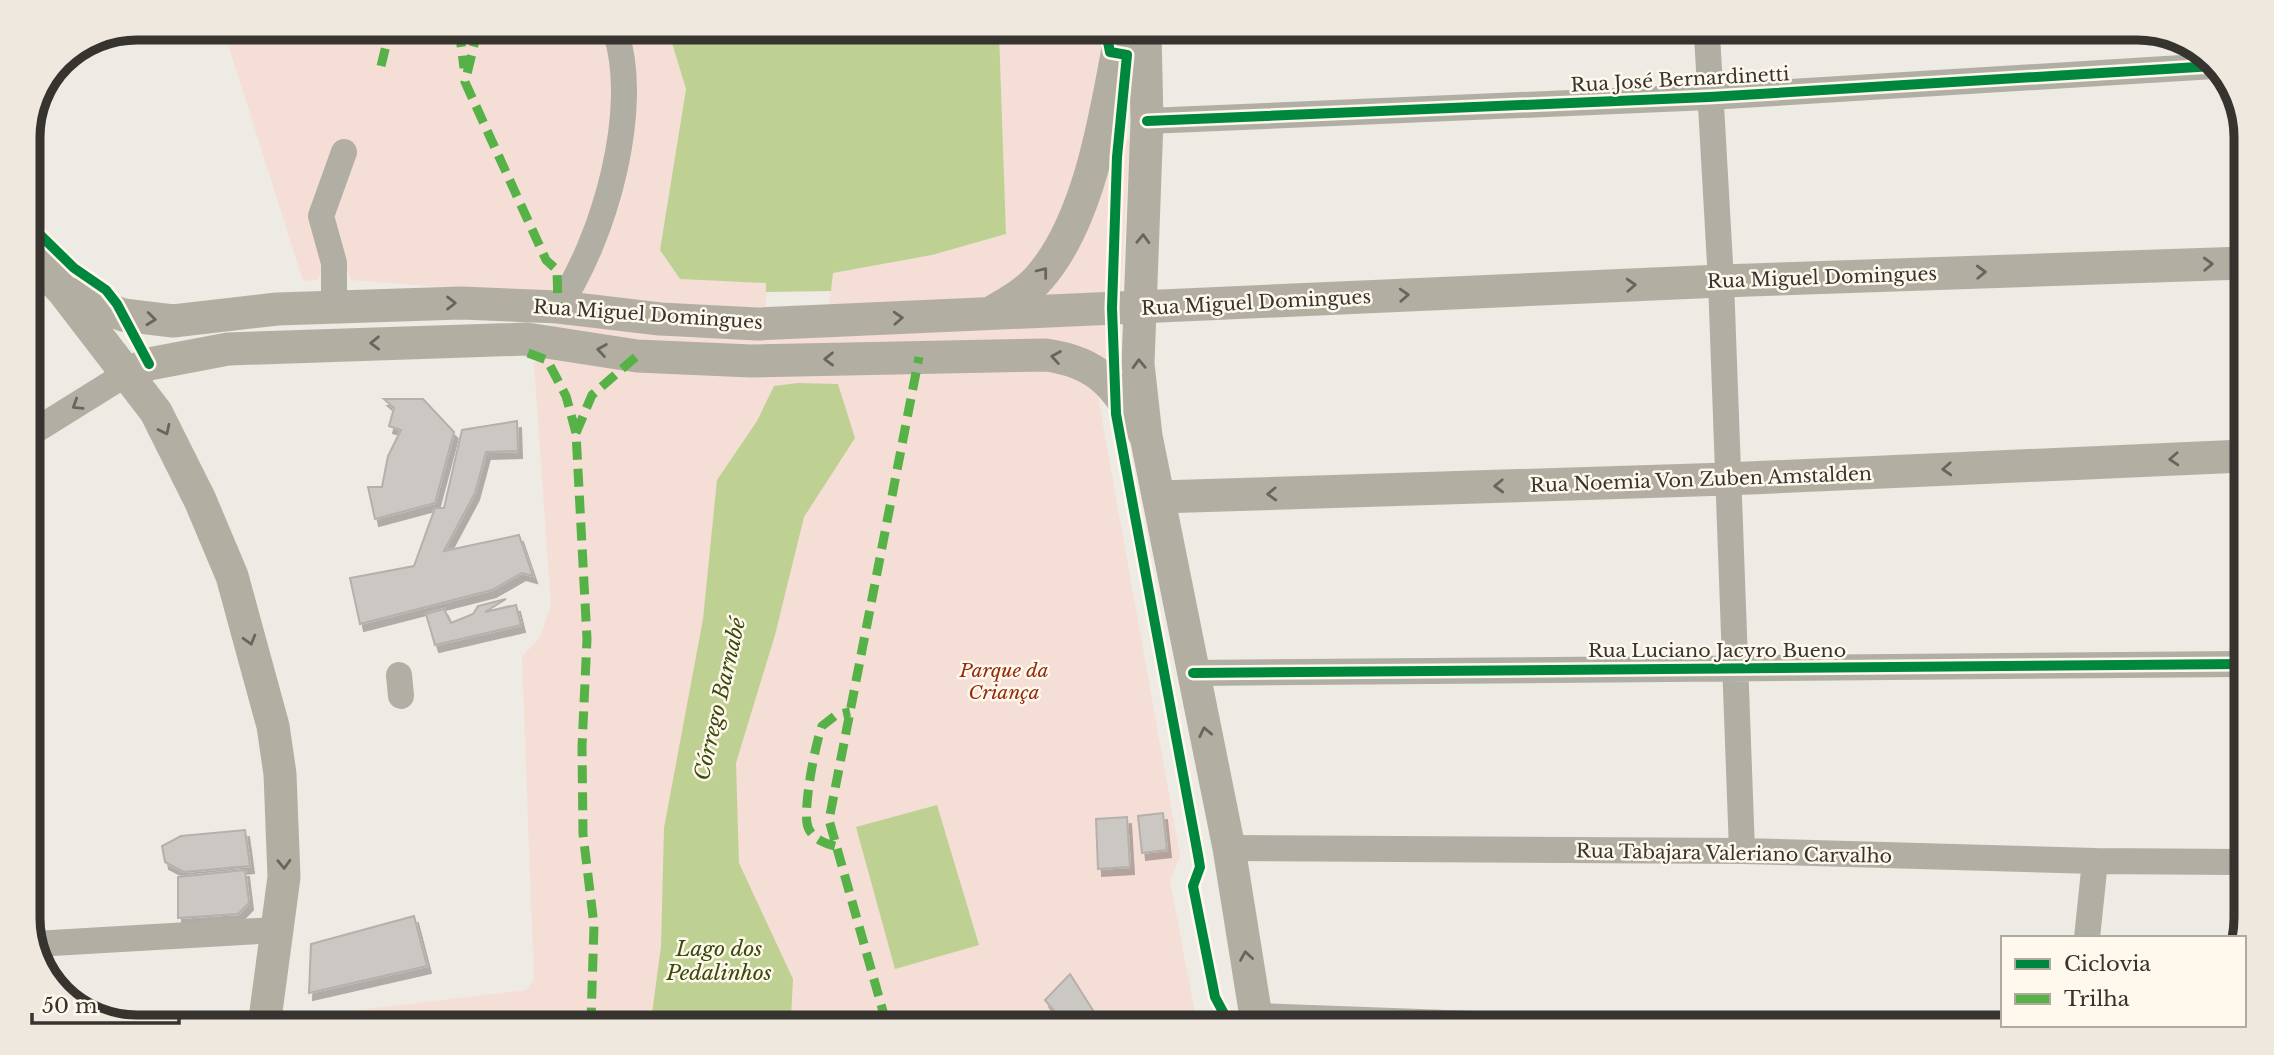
<svg xmlns="http://www.w3.org/2000/svg" width="2274" height="1055" font-family="'Libre Baskerville',serif">
<defs>
<filter id="shadow"><feDropShadow dx="4" dy="7" stdDeviation="0" flood-color="#0004"/></filter>
</defs>
<rect width="100%" height="100%" fill="#eeeae4"/>
<path fill="#f5ded6" d="M223 28 668 30 686 89 660 250 680 279 767 283 765 312 351 280 344 262 325 265 317 280 303 281Z
M999 32H1110C1089 122 1078 242 995 298L829 308 833 273 932 255 1006 234Z
M1130 139 1121 291 1044 297 1109 148Z
M568 322 682 338 1105 323 1107 364 676 350 544 326Z
M547 353 1054 366 1096 386 1180 856 1170 881 1195 1014C1175 1024 1163 1027 1145 1014L1138 1023 283 1019 526 990 534 980 522 657 540 637 551 605 534 363Z"/>
<path fill="#bed193" d="M668 30 999 32 1006 234 932 255 833 273 831 291 766 292V283L680 279 660 250 686 89Z
M798 383 838 384 855 438 804 517 775 635 736 763 739 863 793 979 791 1017 795 1021H651L661 946 664 828 703 619 717 480 757 421 774 386Z
M937 805 979 945 895 969 856 827Z"/>
<path fill="#cbc8c4" stroke="#b4b1ac" stroke-width="2" filter="url(#shadow)" d="M384 399H423L454 432 435 503 375 519 368 487H382L388 456 401 430 389 426 394 408Z
M517 421 518 451 486 452 475 493 444 551 519 535 533 576 522 573 492 590 360 624 350 578 414 566 435 508H444L462 430Z
M506 599 485 612 516 605 521 625 435 645 426 614 444 609 451 623 473 614 478 606Z
M1163 813 1167 850 1142 853 1138 816Z
M1127 817 1130 867 1098 869 1096 819Z
M245 830 250 866 184 872 165 862 162 846 181 836Z
M245 870 249 903 238 914 178 918V877Z
M414 916 427 966 309 993 311 944Z
M1070 974 1094 1012 1081 1023H1064L1045 1000Z"/>
<g fill="none" stroke-linecap="round" stroke-linejoin="round">
<path stroke="#b1aea3" stroke-width="26" d="M1707 35 1721 281 1742 851
M1147 121 1709 97 2214 66
M334 306V263L321 216 344 152
M558 307C604 240 642 108 615 30
M28 435 126 374
M1193 673 2240 664
M399 675 401 696
M1229 848 1742 851 2095 861 2238 862
M28 911 31 932
M2087 938 2095 861
M35 944 275 930
M1256 1016 1474 1024
M2077 1027V1025"/>
<path stroke="#b2afa2" stroke-width="33" d="M1145 32 1147 121 1138 364 1146 436 1229 848 1257 1023
M28 253 63 291 156 412 200 500 232 576 273 726 280 774 284 877 265 1019
M63 291 123 315 173 321 277 309 461 303 558 307 660 319 757 324 1721 281 2244 263
M992 312C1008 303 1026 293 1039 278 1091 219 1107 108 1121 32
M126 374 149 364 228 349 527 339 637 356 751 361 1046 355C1104 363 1117 390 1146 436
M1159 497 1727 479 2243 456"/>
<path stroke="#56b246" stroke-width="9" stroke-dasharray="18 9" stroke-linecap="butt" d="M459 29 464 68
M475 29 476 37 465 82 546 260 557 270 558 307
M381 66 390 29
M528 353 547 360 566 396 576 433 587 639 582 747 583 834 594 925 591 1021
M576 433 592 395 637 356
M835 846C823 843 809 837 807 823 804 803 815 745 822 726L836 715 850 712
M886 1022 829 820 919 357"/>
<g stroke="#fff8ed" stroke-width="15">
<path id="cycleway" d="M1106 32 1110 52 1127 55 1117 157 1112 308 1116 414 1198 855 1200 867 1193 886 1215 997 1229 1023
M1147 121 1709 97 2214 66
M28 223 74 268 106 290 117 304 149 364
M1193 673 2240 664"/>
</g>
<use href="#cycleway" stroke="#00873e" stroke-width="10"/>
</g>
<defs><path id="oneway-chevron" d="M-2-3.5L2.5 0L-2 3.5" fill="none" stroke-width="1.6" stroke-linecap="round" stroke-linejoin="round" transform="scale(1.75)"/></defs>
<g stroke="#68655e">
<use href="#oneway-chevron" transform="translate(1143 239) rotate(-88)"/>
<use href="#oneway-chevron" transform="translate(2208 264) rotate(-2)"/>
<use href="#oneway-chevron" transform="translate(1043 272) rotate(-52)"/>
<use href="#oneway-chevron" transform="translate(1981 272) rotate(-2)"/>
<use href="#oneway-chevron" transform="translate(1631 285) rotate(-3)"/>
<use href="#oneway-chevron" transform="translate(1404 295) rotate(-3)"/>
<use href="#oneway-chevron" transform="translate(451 303)"/>
<use href="#oneway-chevron" transform="translate(898 318) rotate(-3)"/>
<use href="#oneway-chevron" transform="translate(151 319) rotate(6)"/>
<use href="#oneway-chevron" transform="translate(375 343) rotate(179)"/>
<use href="#oneway-chevron" transform="translate(602 350) rotate(-171)"/>
<use href="#oneway-chevron" transform="translate(1056 357) rotate(-171)"/>
<use href="#oneway-chevron" transform="translate(829 359) rotate(179)"/>
<use href="#oneway-chevron" transform="translate(1139 364) rotate(-92)"/>
<use href="#oneway-chevron" transform="translate(77 405) rotate(148)"/>
<use href="#oneway-chevron" transform="translate(165 430) rotate(64)"/>
<use href="#oneway-chevron" transform="translate(2174 459) rotate(177)"/>
<use href="#oneway-chevron" transform="translate(1947 469) rotate(177)"/>
<use href="#oneway-chevron" transform="translate(1499 486) rotate(178)"/>
<use href="#oneway-chevron" transform="translate(1272 494) rotate(178)"/>
<use href="#oneway-chevron" transform="translate(250 640) rotate(74)"/>
<use href="#oneway-chevron" transform="translate(1205 732) rotate(-102)"/>
<use href="#oneway-chevron" transform="translate(284 864) rotate(88)"/>
<use href="#oneway-chevron" transform="translate(1246 956) rotate(-99)"/>
</g>
<g text-anchor="middle" stroke-width="5" stroke-linejoin="round" paint-order="stroke">
<g font-size="19" fill="#373430" stroke="#fff8ed">
<text transform="translate(1680 79) rotate(-3)" y="7">Rua José Bernardinetti</text>
<text transform="translate(1822 277) rotate(-2)" y="7">Rua Miguel Domingues</text>
<text transform="translate(1256 302) rotate(-3)" y="7">Rua Miguel Domingues</text>
<text transform="translate(648 314) rotate(4)" y="7">Rua Miguel Domingues</text>
<text transform="translate(1701 479) rotate(-2)" y="7">Rua Noemia Von Zuben Amstalden</text>
<text x="1717" y="657">Rua Luciano Jacyro Bueno</text>
<text transform="translate(1734 853) rotate(1)" y="7">Rua Tabajara Valeriano Carvalho</text>
</g>
<g font-size="19" font-style="italic" fill="#942b0b" stroke="#fff8ed">
<text x="1004" y="677">Parque da<tspan x="1004" dy="22">Criança</tspan></text>
</g>
<g font-size="21" font-style="italic" fill="#3a4a0a" stroke="#fff8ed">
<text transform="translate(720 699) rotate(-77)" y="7">Córrego Barnabé</text>
<text x="719" y="956">Lago dos<tspan x="719" dy="24">Pedalinhos</tspan></text>
</g>
</g>
<path d="M0 0H2274V1055H0ZM137 40H2137A97 97 0 0 1 2234 137V918A97 97 0 0 1 2137 1015H137A97 97 0 0 1 40 918V137A97 97 0 0 1 137 40Z" fill="#efe8de" fill-rule="evenodd"/>
<path fill="none" stroke="#373430" stroke-width="9" d="M137 40H2137A97 97 0 0 1 2234 137V918A97 97 0 0 1 2137 1015H137A97 97 0 0 1 40 918V137A97 97 0 0 1 137 40Z"/>
<rect x="2001" y="936" width="245" height="91" fill="#fff8ed" stroke="#afaaa1" stroke-width="2"/>
<rect x="2015" y="959" width="35" height="10" fill="#00873e" stroke="#afaaa1" stroke-width="2"/>
<text x="2064" y="971" font-size="21" fill="#373430">Ciclovia</text>
<rect x="2015" y="994" width="35" height="10" fill="#56b246" stroke="#afaaa1" stroke-width="2"/>
<text x="2064" y="1006" font-size="21" fill="#373430">Trilha</text>
<path d="M32 1013v10h147v-10" fill="none" stroke="#373430" stroke-width="3.5"/>
<text x="42" y="1013" font-size="21" fill="#373430" stroke="#fff8ed" stroke-width="5" paint-order="stroke">50 m</text>
</svg>
